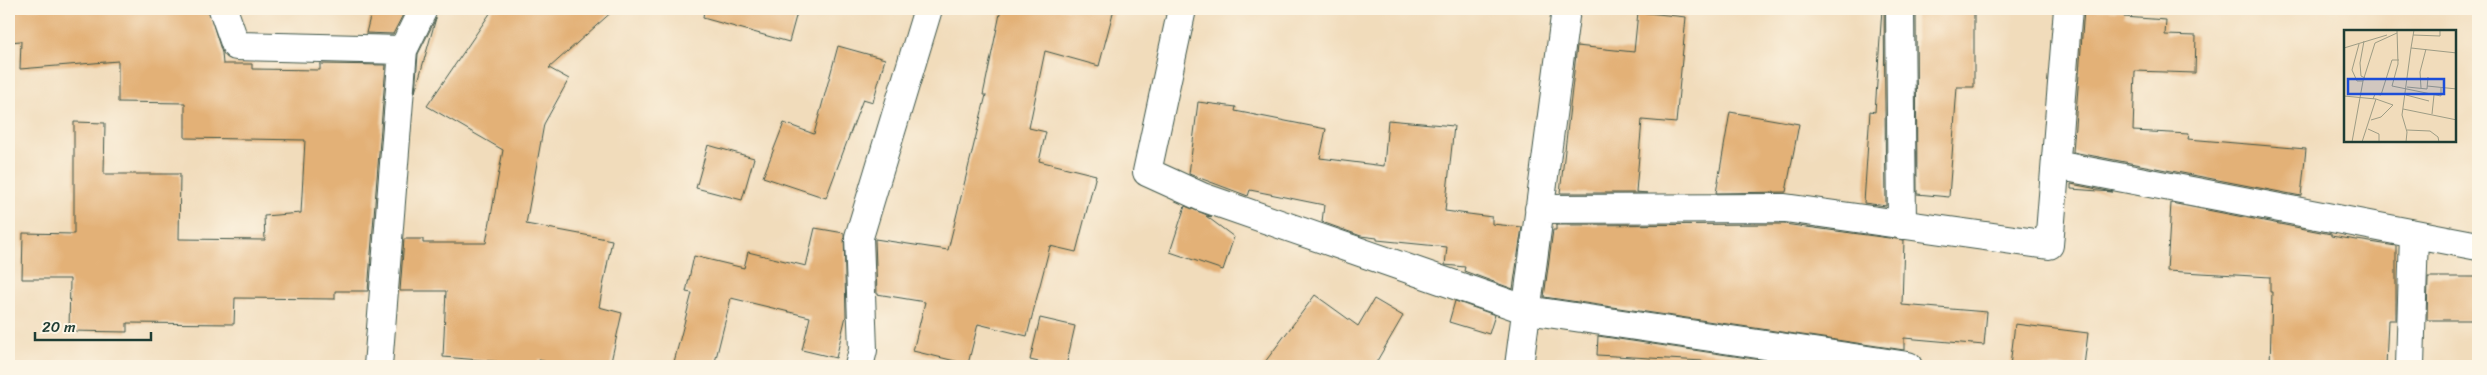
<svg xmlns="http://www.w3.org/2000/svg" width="2487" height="375" font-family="Sriracha,sans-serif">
<rect width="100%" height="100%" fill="#fcf5e5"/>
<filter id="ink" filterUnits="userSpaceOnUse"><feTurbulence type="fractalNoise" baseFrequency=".02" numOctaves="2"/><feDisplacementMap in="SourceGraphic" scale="10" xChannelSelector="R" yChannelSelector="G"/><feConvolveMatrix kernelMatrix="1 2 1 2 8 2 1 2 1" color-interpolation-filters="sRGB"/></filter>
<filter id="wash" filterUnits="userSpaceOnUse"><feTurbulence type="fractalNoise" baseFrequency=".0096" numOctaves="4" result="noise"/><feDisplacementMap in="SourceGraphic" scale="20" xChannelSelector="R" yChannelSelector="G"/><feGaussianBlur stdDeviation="1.12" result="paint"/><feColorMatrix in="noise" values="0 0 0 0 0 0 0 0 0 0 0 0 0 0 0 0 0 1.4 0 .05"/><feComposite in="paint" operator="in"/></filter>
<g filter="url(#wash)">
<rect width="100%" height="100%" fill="#f1dcbb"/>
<g id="blocks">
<path fill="#e3b177" d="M9 9H208L222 53 223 64H252V69L320 70V64L386 65 368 291H335V299L235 298 234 324 127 323V332L69 331 70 279H22L23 233 74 234V122L105 123 104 174H180L179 239 265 240 264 216 301 213 305 140 185 138V103L118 102V61L20 69 21 41 9 42Z
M372 9H406L393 34 366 33Z
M493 9H615L549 68 569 79 544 124 526 224 612 240 599 307 622 313 610 366H565L539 360 538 366H503L504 362 443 357 446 291H400L404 239H423V243H486L503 150 427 106Z
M704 9H798L789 42 703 18Z
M1001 9H1114L1099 66 1045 51 1029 128 1046 132 1039 161 1096 175 1076 252 1050 246 1027 336 978 324 968 364 913 351 925 302 877 294 875 239 948 250 986 95H983Z
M1882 9H1884L1886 206 1864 203 1870 111 1875 112Z
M1916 9H1974V87H1957L1949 197 1917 194Z
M2084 10 2124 11V17L2166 20 2165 35 2196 36 2195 73 2135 71 2133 131 2189 134 2188 139 2306 149 2301 196 2073 152Z
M1638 12 1686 17 1676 123 1642 120 1636 192 1647 193H1560L1577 46 1634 52Z
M436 18 415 92 418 54Z
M838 46 885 59 873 102 863 99 826 198 763 177 784 123 814 134Z
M1198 102 1236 107 1235 111 1326 129 1320 158 1384 166 1388 120 1454 126 1445 211 1492 217V224L1522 227 1513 289 1464 271 1465 267 1445 265 1447 247 1377 240V238L1361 236 1322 222 1324 205 1250 190 1248 196 1189 174Z
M1730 112 1799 124 1786 192 1716 193Z
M708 145 754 158 742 200 696 188Z
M2071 184 2113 192 2071 189Z
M2171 203 2331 234V236L2396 246V320H2388L2386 366H2270L2272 292H2270V277L2167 271Z
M1185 206 1212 217 1206 216 1234 237 1223 270 1170 252Z
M1784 224 1904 240 1902 305 1987 312 1984 345 1904 338V350L1544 297 1553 230H1556V225Z
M815 228 844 233 846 316 836 358 802 350 810 317 731 298 714 366H693L674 362 692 293 686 292 694 256 744 268 748 252 806 266Z
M2428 277H2478V320H2427Z
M1315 295 1358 326 1374 299 1403 316 1374 366H1262Z
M1455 301 1495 315 1489 334 1449 322Z
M1040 318 1075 326 1066 366H1056L1030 360Z
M2015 324 2088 333 2084 366H2010Z
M1598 336 1802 366H1702L1703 361 1597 355Z"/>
</g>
</g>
<g filter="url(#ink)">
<use href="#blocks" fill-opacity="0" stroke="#3e5548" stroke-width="1"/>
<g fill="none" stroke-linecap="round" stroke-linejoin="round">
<g stroke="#3e5548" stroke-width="30">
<path id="minor" d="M223 9 236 46 403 50
M1182 9 1147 172 1202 197 1527 310 1908 366
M1900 9 1902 225
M2056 165 2478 246
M1539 209 1785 208 2049 245 2068 9
M378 366 403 50 423 9
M859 366 863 350 859 237 928 9
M1519 366 1566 9
M2410 366 2414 234"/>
</g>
<use href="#minor" stroke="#fff" stroke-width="28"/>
</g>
</g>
<g transform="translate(2344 30)">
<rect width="112" height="112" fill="#f1dcbb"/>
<path fill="none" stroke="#9d9c85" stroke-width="1" d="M53 0 54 34 48 56 97 66V58M69 5 96 6V0M20 11 16 33 17 46 21 48M15 14 8 40 13 51H19M0 18 43 5M67 18 70 0M83 56 113 59M63 57 83 59 84 47M77 58 76 42 82 19M62 65 85 71M0 66 32 69 18 112M29 69 31 64 37 65 48 30H55M59 79 113 90M88 84 90 65M27 90 37 87 49 75 32 69M24 99 35 104V112M63 100 86 101 94 107 95 112M8 112 19 51 31 13 53 3M62 112 63 102 58 85 67 18 113 23"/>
<path fill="#1d4ed8" fill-opacity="0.15" stroke="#1d4ed8" stroke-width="2.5" d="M4 49H100V64H4Z"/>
<rect width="112" height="112" fill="none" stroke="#1f3d34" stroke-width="2.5"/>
</g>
<rect width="2487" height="375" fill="none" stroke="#fcf5e5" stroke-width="30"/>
<path d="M35 332v8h116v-8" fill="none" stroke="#1f3d34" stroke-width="2.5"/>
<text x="42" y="332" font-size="15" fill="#1f3d34" stroke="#fcf5e5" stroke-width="4" paint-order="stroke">20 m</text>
</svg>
